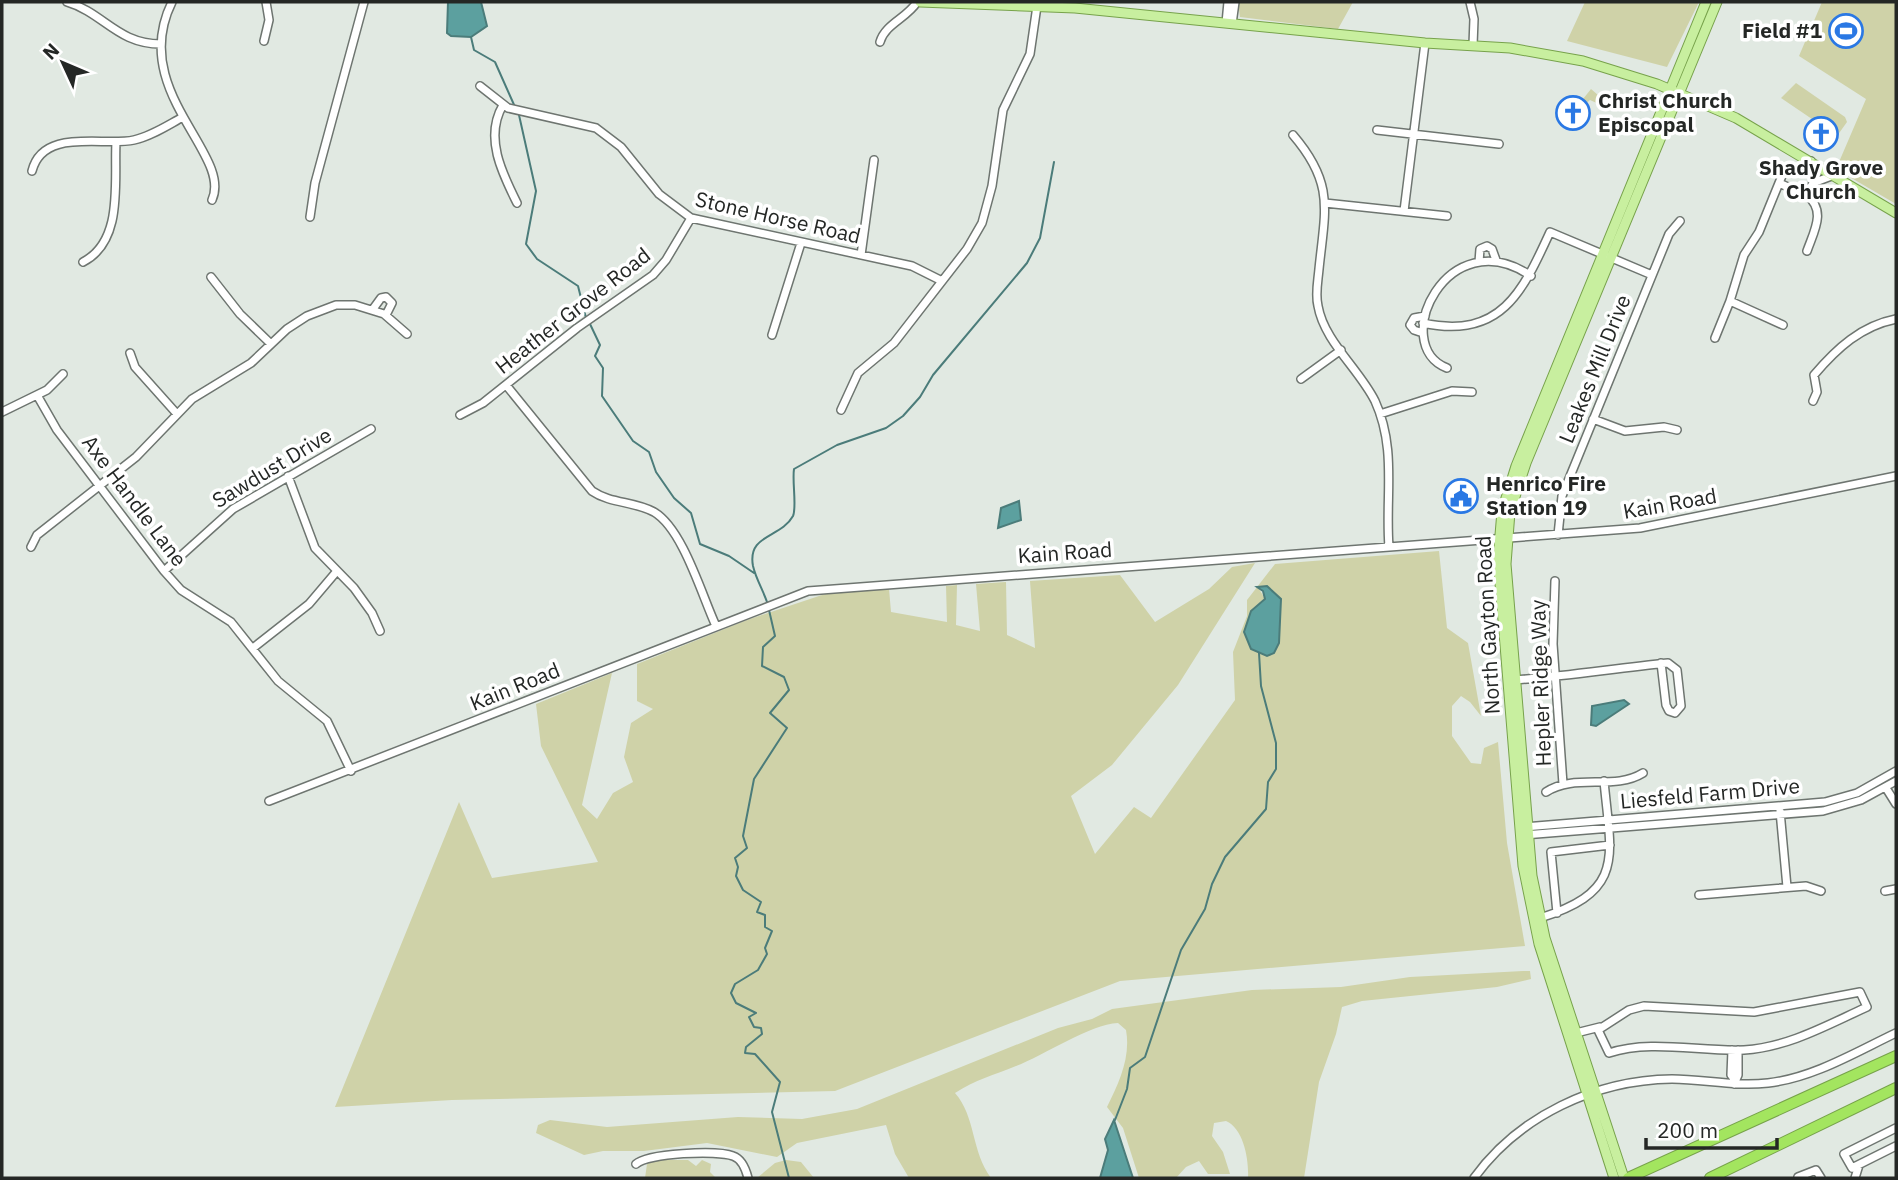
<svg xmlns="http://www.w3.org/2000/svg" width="1898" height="1180" font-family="'IBM Plex Sans',sans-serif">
<rect width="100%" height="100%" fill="#e1e9e2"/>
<path fill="#cfd2a8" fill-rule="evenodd" d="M1238 2H1353L1338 29 1240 17Z
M1585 2H1699L1667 67 1567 41Z
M1822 2H1896V204L1836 169 1866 99 1799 56Z
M1796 83 1845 117 1847 122 1837 136 1781 98Z
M1591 89 1605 101 1601 105 1590 100 1582 107 1579 104Z
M1439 551 1447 628 1468 643 1481 716 1470 702 1461 696 1452 706V736L1471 763 1481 764 1484 748 1498 742 1507 843 1525 946 1120 981 835 1091 452 1100 335 1107 459 802 492 878 598 862 541 746 536 704 612 673 582 805 597 819 613 793 633 782 624 757 631 723 653 709 637 701V664L747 620 828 593 889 589 891 612 947 622 946 586 957 585 956 625 980 631 976 584 1006 582 1007 635 1035 648 1030 581 1120 575 1155 622 1209 589 1232 567 1255 563 1178 685 1112 765 1071 796 1095 854 1134 807 1151 818 1235 700 1233 652 1247 616V600L1275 564ZM1258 587 1281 599 1248 617 1265 599Z
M1523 971H1530L1531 979 1497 987 1362 1001 1342 1007 1336 1034 1319 1082 1304 1178H1248C1249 1160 1244 1129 1226 1121L1214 1123 1212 1136 1223 1152 1230 1174H1208L1199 1161 1186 1167 1176 1178H1139L1123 1128 1107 1107C1119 1083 1131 1057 1126 1030L1118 1023C1090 1024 1043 1056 1016 1066 994 1075 975 1080 955 1093 976 1117 971 1151 991 1178H909L895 1154 886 1125 797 1143 777 1157 707 1143 644 1151H603L584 1155 536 1133 538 1125 550 1120 607 1127 738 1117 802 1119 857 1109 1058 1028 1092 1019 1112 1009 1252 990 1341 987 1410 977Z
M655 1160H688L696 1166 702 1160 711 1164 710 1172 716 1178H645L647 1164Z
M786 1160 801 1162 814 1178H757L775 1163Z"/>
<path fill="#5ca09f" stroke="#4b7c7a" stroke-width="2" d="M448 2H481L487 26 471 37 451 36 447 33Z
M1019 501 1021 520 998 528 1001 508Z
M1267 586 1281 599 1279 643 1274 653 1267 656 1251 649 1244 632 1251 611 1265 599 1263 591 1257 587Z
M1624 700 1629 704 1596 726 1591 725 1592 706Z
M1114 1120 1133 1178H1100L1108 1150 1105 1139Z"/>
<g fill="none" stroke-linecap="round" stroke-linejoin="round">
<path stroke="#4b7c7a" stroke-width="2" d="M471 37 474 50 495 62 515 107
M519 115 536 191 526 244 537 259 578 286 586 318
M590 324 600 345 595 356 603 368 602 396 633 441 649 452 656 472 674 498 691 513 700 544 729 556 754 573
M767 602C763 590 756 579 753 566 747 534 781 538 793 516 797 507 792 482 794 469L837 445 886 428 903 416 920 397 933 375 1027 263 1040 238 1054 162
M769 610 775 636 763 647 762 666 784 677 789 690 770 713 787 728 754 779 743 836 747 848 735 858 738 867 736 876 743 890 761 902 757 912 765 915V927L772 931 765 948 767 954 758 970 735 984 731 993 736 1003 756 1013 749 1017 754 1027 761 1028 762 1034 746 1047 745 1053 755 1054 780 1082 772 1112 789 1178
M1115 1120 1127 1089 1130 1068 1145 1057 1181 950 1205 909 1212 884 1225 857 1266 809 1268 782 1276 769V743L1261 686 1259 653"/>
<g stroke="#6e7570" stroke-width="10">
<path id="minor" d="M67 2C104 13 117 44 161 44
M172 2C128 91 233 154 212 200
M1470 2 1474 19 1473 45
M1226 23 1228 2
M1232 24 1235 2
M264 41 269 20 266 2
M880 42C885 24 907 18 917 2
M480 86 508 108 596 128 621 147 659 194 691 218 912 266 942 281
M503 105C484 137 502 173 517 203
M1377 130 1499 144
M1293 135C1335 184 1325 210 1319 269 1318 281 1315 294 1318 306 1324 341 1359 369 1375 401 1397 449 1385 497 1389 547
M32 171C43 127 104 147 134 140 152 136 168 125 183 117
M1779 183 1784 171
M1813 183 1834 175
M1806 195C1827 210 1814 231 1807 251
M1325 203 1447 216
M1404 211 1425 43
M310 217 315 183 364 2
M861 255 874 160
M83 262C124 241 114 181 116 142
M1479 262 1480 249 1487 246 1492 249 1496 260
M211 277 240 314 271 344
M373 309 381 298 386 297 392 303 386 315
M1423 323C1501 340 1523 291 1550 232L1652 275
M1783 325 1730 301 1744 255 1759 232 1779 183 1806 195 1813 183 1811 161
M1423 333 1414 330 1410 325 1414 318 1425 316
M772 335 801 243
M1715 338 1730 301
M130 353 135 367 177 414
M1447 368C1388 345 1447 219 1531 276
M1301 379 1341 350
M506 385 592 491C611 504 634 501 654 512 683 529 702 596 716 626
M37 395 57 430 164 571 181 590 231 622 278 681 327 721 351 771
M1813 401 1817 392 1814 375C1837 348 1861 326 1896 319
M841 410 858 373 894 343 967 249 982 223 992 186 1003 110 1030 54 1037 6
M2 412 47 390 63 374
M1380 414 1452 391 1472 392
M460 415 483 403 577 328 653 275 666 260 691 218
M1593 419 1625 431 1664 427 1677 430
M288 476 315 548 354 588 372 613 380 631
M1558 535 1562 496 1669 234 1680 221
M31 547 37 535 136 457 192 399 251 363 287 329 307 316 336 305H355L384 314 407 334
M164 571 233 509 371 429
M1555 581 1553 644 1563 784
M253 648 309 604 337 571
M1515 680C1567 676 1617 668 1668 663L1677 670 1681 706 1675 713 1669 711 1666 705 1661 663
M1886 788 1896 804
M1546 792C1575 773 1614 791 1643 773
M269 801 808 591 1640 528 1896 476
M1780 811 1787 887
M1524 827 1825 802 1857 793 1896 771
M1524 835 1823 811 1861 800 1896 781
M1885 891 1896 889
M1699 895 1806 886 1821 891
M1557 913 1551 852 1610 845
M1540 918C1626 891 1611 857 1604 781
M1860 992 1867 1007C1827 1025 1789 1047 1744 1050 1700 1052 1651 1039 1609 1053L1598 1030 1629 1010 1644 1006 1754 1012Z
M1576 1033 1600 1027
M1732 1050 1731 1075 1734 1079
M1734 1084 1738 1075V1050
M1896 1128 1844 1154 1852 1168 1896 1146
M636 1164C647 1153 718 1150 733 1156 742 1159 746 1170 748 1178
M1798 1177 1816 1170 1821 1178
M1474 1178C1519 1116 1595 1080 1672 1079 1704 1079 1735 1087 1768 1083 1813 1078 1856 1052 1896 1033
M1855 1178 1859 1165"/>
</g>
<g stroke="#77a24b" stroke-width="11">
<path id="major" d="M920 2 1075 8 1425 43 1510 48 1583 61 1657 84 1736 118 1896 213
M1614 1178 1539 944 1523 866 1498 559 1502 511 1516 466 1706 2
M1624 1178 1545 938 1532 876 1506 564 1510 512 1526 463 1717 2"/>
</g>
<g stroke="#77a24b" stroke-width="12">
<path id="highway" d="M1628 1178 1896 1056
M1710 1178 1896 1088"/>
</g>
<use href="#minor" stroke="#fff" stroke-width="7"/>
<use href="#major" stroke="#c8ef9f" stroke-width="9"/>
<use href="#highway" stroke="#a3e55f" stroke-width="10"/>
</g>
<defs>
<g id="stadium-ring" transform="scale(1.75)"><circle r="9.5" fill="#fff" stroke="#2a78e4" stroke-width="1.5"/><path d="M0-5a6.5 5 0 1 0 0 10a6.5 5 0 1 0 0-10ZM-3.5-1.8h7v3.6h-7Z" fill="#2a78e4"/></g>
<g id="church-ring" transform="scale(1.75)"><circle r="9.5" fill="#fff" stroke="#2a78e4" stroke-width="1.5"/><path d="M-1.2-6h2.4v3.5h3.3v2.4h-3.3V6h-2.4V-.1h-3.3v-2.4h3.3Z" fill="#2a78e4"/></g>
<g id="civic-ring" transform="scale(1.75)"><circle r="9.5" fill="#fff" stroke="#2a78e4" stroke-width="1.5"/><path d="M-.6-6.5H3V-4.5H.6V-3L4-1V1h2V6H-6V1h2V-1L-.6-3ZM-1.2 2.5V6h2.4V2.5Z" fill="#2a78e4"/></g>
</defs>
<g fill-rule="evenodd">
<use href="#stadium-ring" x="1846" y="31"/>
<use href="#church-ring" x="1573" y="113"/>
<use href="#church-ring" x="1821" y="134"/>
<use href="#civic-ring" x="1461" y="496"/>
</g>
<g text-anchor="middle" stroke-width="7" stroke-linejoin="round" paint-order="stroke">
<g font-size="21" font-weight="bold" fill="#242725" stroke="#fff" text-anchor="start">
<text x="1822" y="38" text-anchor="end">Field #1</text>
<text x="1598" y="108">Christ Church<tspan x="1598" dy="24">Episcopal</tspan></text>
<text x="1821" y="175" text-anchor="middle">Shady Grove<tspan x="1821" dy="24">Church</tspan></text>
<text x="1486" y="491">Henrico Fire<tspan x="1486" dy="24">Station 19</tspan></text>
</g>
<g font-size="21" fill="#242725" stroke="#fff">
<text transform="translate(778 218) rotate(13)" y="7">Stone Horse Road</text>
<text transform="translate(573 311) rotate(-38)" y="7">Heather Grove Road</text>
<text transform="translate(1595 369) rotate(-68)" y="7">Leakes Mill Drive</text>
<text transform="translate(272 468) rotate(-31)" y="7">Sawdust Drive</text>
<text transform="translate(134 501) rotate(53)" y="7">Axe Handle Lane</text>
<text transform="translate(1670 504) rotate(-10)" y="7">Kain Road</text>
<text transform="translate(1065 553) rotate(-4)" y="7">Kain Road</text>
<text transform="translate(1488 625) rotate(-93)" y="7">North Gayton Road</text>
<text transform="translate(1541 683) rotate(-92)" y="7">Hepler Ridge Way</text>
<text transform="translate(515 687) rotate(-22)" y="7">Kain Road</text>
<text transform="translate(1710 794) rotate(-5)" y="7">Liesfeld Farm Drive</text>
</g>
</g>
<rect width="1898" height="1180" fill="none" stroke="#242725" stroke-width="7"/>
<g transform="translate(63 63) rotate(314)" stroke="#ffffff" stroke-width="5" paint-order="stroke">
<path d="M0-5L12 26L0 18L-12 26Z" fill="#242725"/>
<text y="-10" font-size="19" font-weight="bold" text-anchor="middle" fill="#242725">N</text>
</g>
<path d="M1646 1138v10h131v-10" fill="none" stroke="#242725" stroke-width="3.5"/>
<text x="1657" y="1138" font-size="21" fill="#242725" stroke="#ffffff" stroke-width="5" paint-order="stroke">200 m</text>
</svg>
